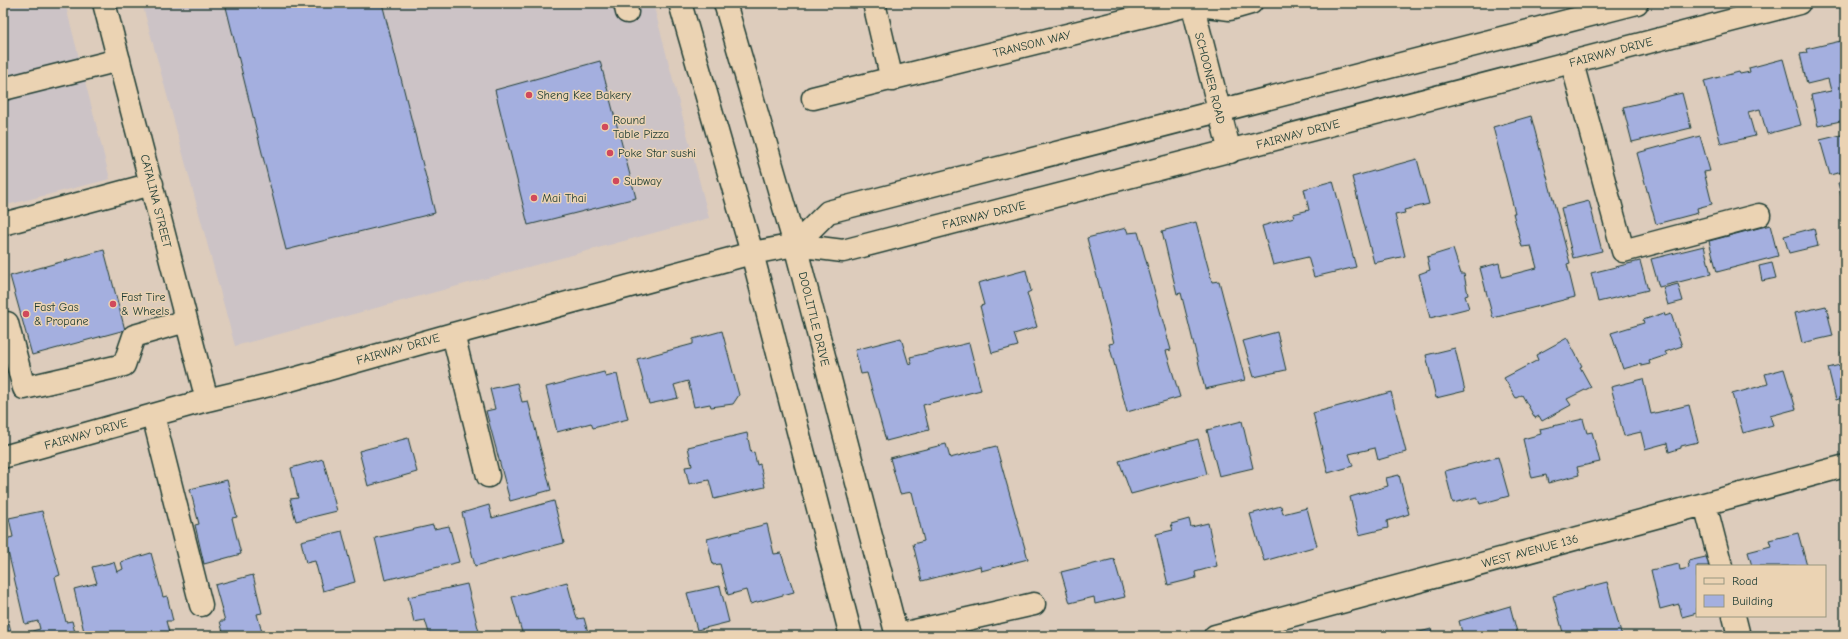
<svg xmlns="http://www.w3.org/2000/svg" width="1848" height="639" font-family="'Comic Neue',sans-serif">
<rect width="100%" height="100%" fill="#ddccbc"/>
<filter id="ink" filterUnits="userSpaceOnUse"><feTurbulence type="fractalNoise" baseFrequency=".025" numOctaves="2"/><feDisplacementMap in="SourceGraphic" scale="8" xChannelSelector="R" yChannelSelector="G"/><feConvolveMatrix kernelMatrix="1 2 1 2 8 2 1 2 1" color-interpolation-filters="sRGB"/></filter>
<g filter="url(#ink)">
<path fill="#ccc3c6" d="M3 3H65L110 179 3 206Z
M142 3H653L709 218 235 346Z"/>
<path fill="#a4afdf" stroke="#1f3d34" d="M225 3H382L435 213 286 250Z
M1845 40V120L1818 126 1811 95 1831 91 1828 79 1807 84 1800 54 1807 53 1806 49Z
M1783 59 1801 125 1767 134 1760 109 1748 112 1755 136 1721 144 1704 81 1739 72 1740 74 1750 72 1749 68Z
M600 61 636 198 528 225 495 90Z
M1682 93 1691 128 1632 142 1623 107Z
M1531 116 1570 263 1567 264 1575 297 1493 318 1480 268 1499 263 1502 277 1537 268 1531 246 1522 247 1513 213H1515L1493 127Z
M1845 134V171L1830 175 1820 140Z
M1700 136 1710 171 1704 172 1712 204 1697 208 1698 213 1656 224 1637 153Z
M1417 159 1429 204 1404 210 1405 213 1395 215 1405 256 1374 263 1352 177Z
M1333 181 1356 267 1314 277 1308 257 1273 265 1262 226 1294 217 1293 214 1309 210 1304 189Z
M1845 182V211L1838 183Z
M1589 201 1602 251 1573 258 1561 208Z
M1196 222 1212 282 1219 281 1245 380 1205 389 1181 293 1177 294 1162 231Z
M1770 225 1778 256 1717 272 1709 241Z
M1126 228 1128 233 1138 232 1171 350 1166 351 1180 397 1127 412 1109 344 1114 343 1087 238Z
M1814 228 1818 246 1789 253 1784 236Z
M1704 246 1711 274 1659 287 1651 259Z
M1453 249 1461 274H1464L1468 295 1465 296 1469 308 1430 318 1419 274 1430 270 1427 257Z
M104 250 125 330 32 355 10 276Z
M1640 261 1648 290 1598 302 1591 273Z
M1772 263 1776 278 1762 281 1759 266Z
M1026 270 1031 291 1027 293 1037 327 1014 334 1018 346 992 353 980 306 984 305 978 283Z
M1678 284 1683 301 1668 305 1663 288Z
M1826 306 1833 336 1802 343 1795 313Z
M1664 313 1665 316 1671 314 1682 346 1665 352 1667 355 1649 361 1650 364 1641 366V364L1623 369 1611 333 1644 323 1643 320Z
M722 331 739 395 733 404 711 407 710 404 694 407 688 381 674 385 678 398 649 404 637 359 693 344V339Z
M1277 332 1286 370 1254 377 1243 341Z
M901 338 909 365 912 364 910 357 969 343 981 390 923 405 929 430 886 441 867 373 861 374 855 350Z
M1567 338 1582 366 1580 367 1591 387 1567 399 1571 405 1542 421 1539 416 1535 418 1522 395 1516 398 1504 378 1538 360 1536 355Z
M1455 348 1465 391 1436 398 1426 355Z
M1845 351V397L1836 400 1828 368 1844 364 1841 352Z
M1784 369 1796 409 1770 416 1773 425 1743 433 1732 394 1768 384 1765 374Z
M604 372 606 377 617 374 628 419 593 428 591 423 557 432 546 387Z
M1643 379 1651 414 1689 405 1698 442 1681 446V448L1669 452 1667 443 1645 449 1641 432 1624 436 1611 387Z
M517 383 522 402 528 401 551 490 510 501 486 411 495 409 490 389Z
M1391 392 1406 452 1378 460 1375 448 1349 454 1353 466 1328 473 1313 413Z
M1583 419 1587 433 1592 432 1600 462 1577 467 1579 475 1548 483 1546 475 1532 478 1523 439 1541 434 1540 429Z
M1242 421 1253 468 1219 476 1207 430Z
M747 433 751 453 754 452 757 465 760 464 765 487 714 499 709 480 689 484 685 467 692 466 688 447Z
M408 438 417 472 368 486 359 451Z
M1198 439 1207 474 1131 494 1119 461Z
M946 444 950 458 996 446 1028 559 981 571 980 566 922 581 913 544 924 541 912 492 900 494 890 458Z
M1498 457 1509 496 1480 504 1477 497 1453 503 1445 471Z
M323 459 337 511 296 521 290 499 298 498 291 468Z
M1399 475 1409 514 1387 521 1388 528 1359 535 1350 497 1388 486 1386 478Z
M227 480 237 517 232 518 241 554 204 564 195 525 199 524 190 489Z
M554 501 564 543 475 566 462 513 489 505 492 518Z
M1281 506 1283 514 1307 508 1317 546 1264 561 1250 514Z
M42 511 60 575 55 577 66 622 72 621 76 636H3V625L9 623 12 636 40 629 38 621 25 624 5 539 13 537 9 518Z
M1189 519 1191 527 1208 523 1217 566 1195 572 1196 578 1168 585 1156 534 1173 530 1171 524Z
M767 524 774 554 781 553 794 592 750 604 746 590 728 595 720 564 713 565 707 539Z
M433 525 434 529 449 526 459 562 385 580 375 538Z
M342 531 355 582 323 591 315 561 306 563 301 541Z
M1798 533 1807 566H1752L1748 552 1771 546 1769 540Z
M151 553 163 597 167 596 173 621H166L170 636H85L74 589 97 583 92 567 114 562 117 572 123 569 121 562Z
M1710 556 1713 566H1697V613L1682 617 1679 604 1660 609 1651 570 1679 564 1680 570 1689 568 1688 561Z
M1114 559 1125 597 1095 604 1094 597 1070 603 1061 572Z
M253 575 262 613 257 614 263 636H224L220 621H225L215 585Z
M567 582 577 619 584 618 589 636H561V633L547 636H523L512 597Z
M1607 582 1622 636H1564L1553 596Z
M467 584 480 636H430L425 620 414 622 408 597Z
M720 586 729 622 697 630 687 593Z
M1510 606 1518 636H1463L1459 621Z
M1431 629 1433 636H1405Z"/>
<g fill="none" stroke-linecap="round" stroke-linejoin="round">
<g stroke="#1f3d34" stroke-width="25">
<path id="minor" d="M104 3 207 400
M625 3 627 12
M680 3 752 253 851 636
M725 3 795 245 897 636
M874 3 892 80
M1192 3 1230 152
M1572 63 1623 251 1759 215
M3 89 119 60
M813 98 1192 4 1230 9 1251 3
M3 224 152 184
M795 245 828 212 1637 3
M3 324 7 323 24 388 124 365 134 336 186 321
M453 334 488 476
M153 415 201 605
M3 457 207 400 290 380 453 334 752 253 795 245 843 251 1799 3
M1705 504 1721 566
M1734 616 1739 636
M897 635 1034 604
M1215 636 1845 466"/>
</g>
<use href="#minor" stroke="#ebd3b3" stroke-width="22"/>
</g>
</g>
<g fill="#d1495b" stroke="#ebd3b3" stroke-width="1.5">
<circle cx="529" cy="95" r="4"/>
<circle cx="605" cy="127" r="4"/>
<circle cx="610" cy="153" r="4"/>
<circle cx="616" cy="181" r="4"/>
<circle cx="534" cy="198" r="4"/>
<circle cx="113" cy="304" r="4"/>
<circle cx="26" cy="314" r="4"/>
</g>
<g text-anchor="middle" stroke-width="3" stroke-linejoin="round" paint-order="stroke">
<g font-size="12" fill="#1f3d34" stroke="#ebd3b3">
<text transform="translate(1032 44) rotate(-14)" y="4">TRANSOM WAY</text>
<text transform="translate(1611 52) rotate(-15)" y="4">FAIRWAY DRIVE</text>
<text transform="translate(1210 78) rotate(76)" y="4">SCHOONER ROAD</text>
<text transform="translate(1298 134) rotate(-15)" y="4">FAIRWAY DRIVE</text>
<text transform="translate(156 201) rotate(76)" y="4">CATALINA STREET</text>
<text transform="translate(984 215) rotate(-14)" y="4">FAIRWAY DRIVE</text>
<text transform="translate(814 319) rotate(76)" y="4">DOOLITTLE DRIVE</text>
<text transform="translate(398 349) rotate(-16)" y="4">FAIRWAY DRIVE</text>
<text transform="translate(86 434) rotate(-16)" y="4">FAIRWAY DRIVE</text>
<text transform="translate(1530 551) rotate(-15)" y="4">WEST AVENUE 136</text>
</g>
<g font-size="12" fill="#1f3d34" stroke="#ebd3b3" text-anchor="start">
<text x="537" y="99">Sheng Kee Bakery</text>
<text x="613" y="124">Round<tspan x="613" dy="14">Table Pizza</tspan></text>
<text x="618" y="157">Poke Star sushi</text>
<text x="624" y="185">Subway</text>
<text x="542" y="202">Mai Thai</text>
<text x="121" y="301">Fast Tire<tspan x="121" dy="14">&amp; Wheels</tspan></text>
<text x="34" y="311">Fast Gas<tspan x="34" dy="14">&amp; Propane</tspan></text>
</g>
</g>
<rect width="1848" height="639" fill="none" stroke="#ebd3b3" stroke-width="16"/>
<rect x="8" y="8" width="1832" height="623" fill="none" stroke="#1f3d34" stroke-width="1.5" filter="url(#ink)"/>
<rect x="1696" y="565" width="130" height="52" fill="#ebd3b3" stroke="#999780"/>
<rect x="1704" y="578" width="20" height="6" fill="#ebd3b3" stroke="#999780"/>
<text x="1732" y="585" font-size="12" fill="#1f3d34">Road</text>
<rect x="1704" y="595" width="20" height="12" fill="#a4afdf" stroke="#999780"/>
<text x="1732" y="605" font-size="12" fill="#1f3d34">Building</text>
</svg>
